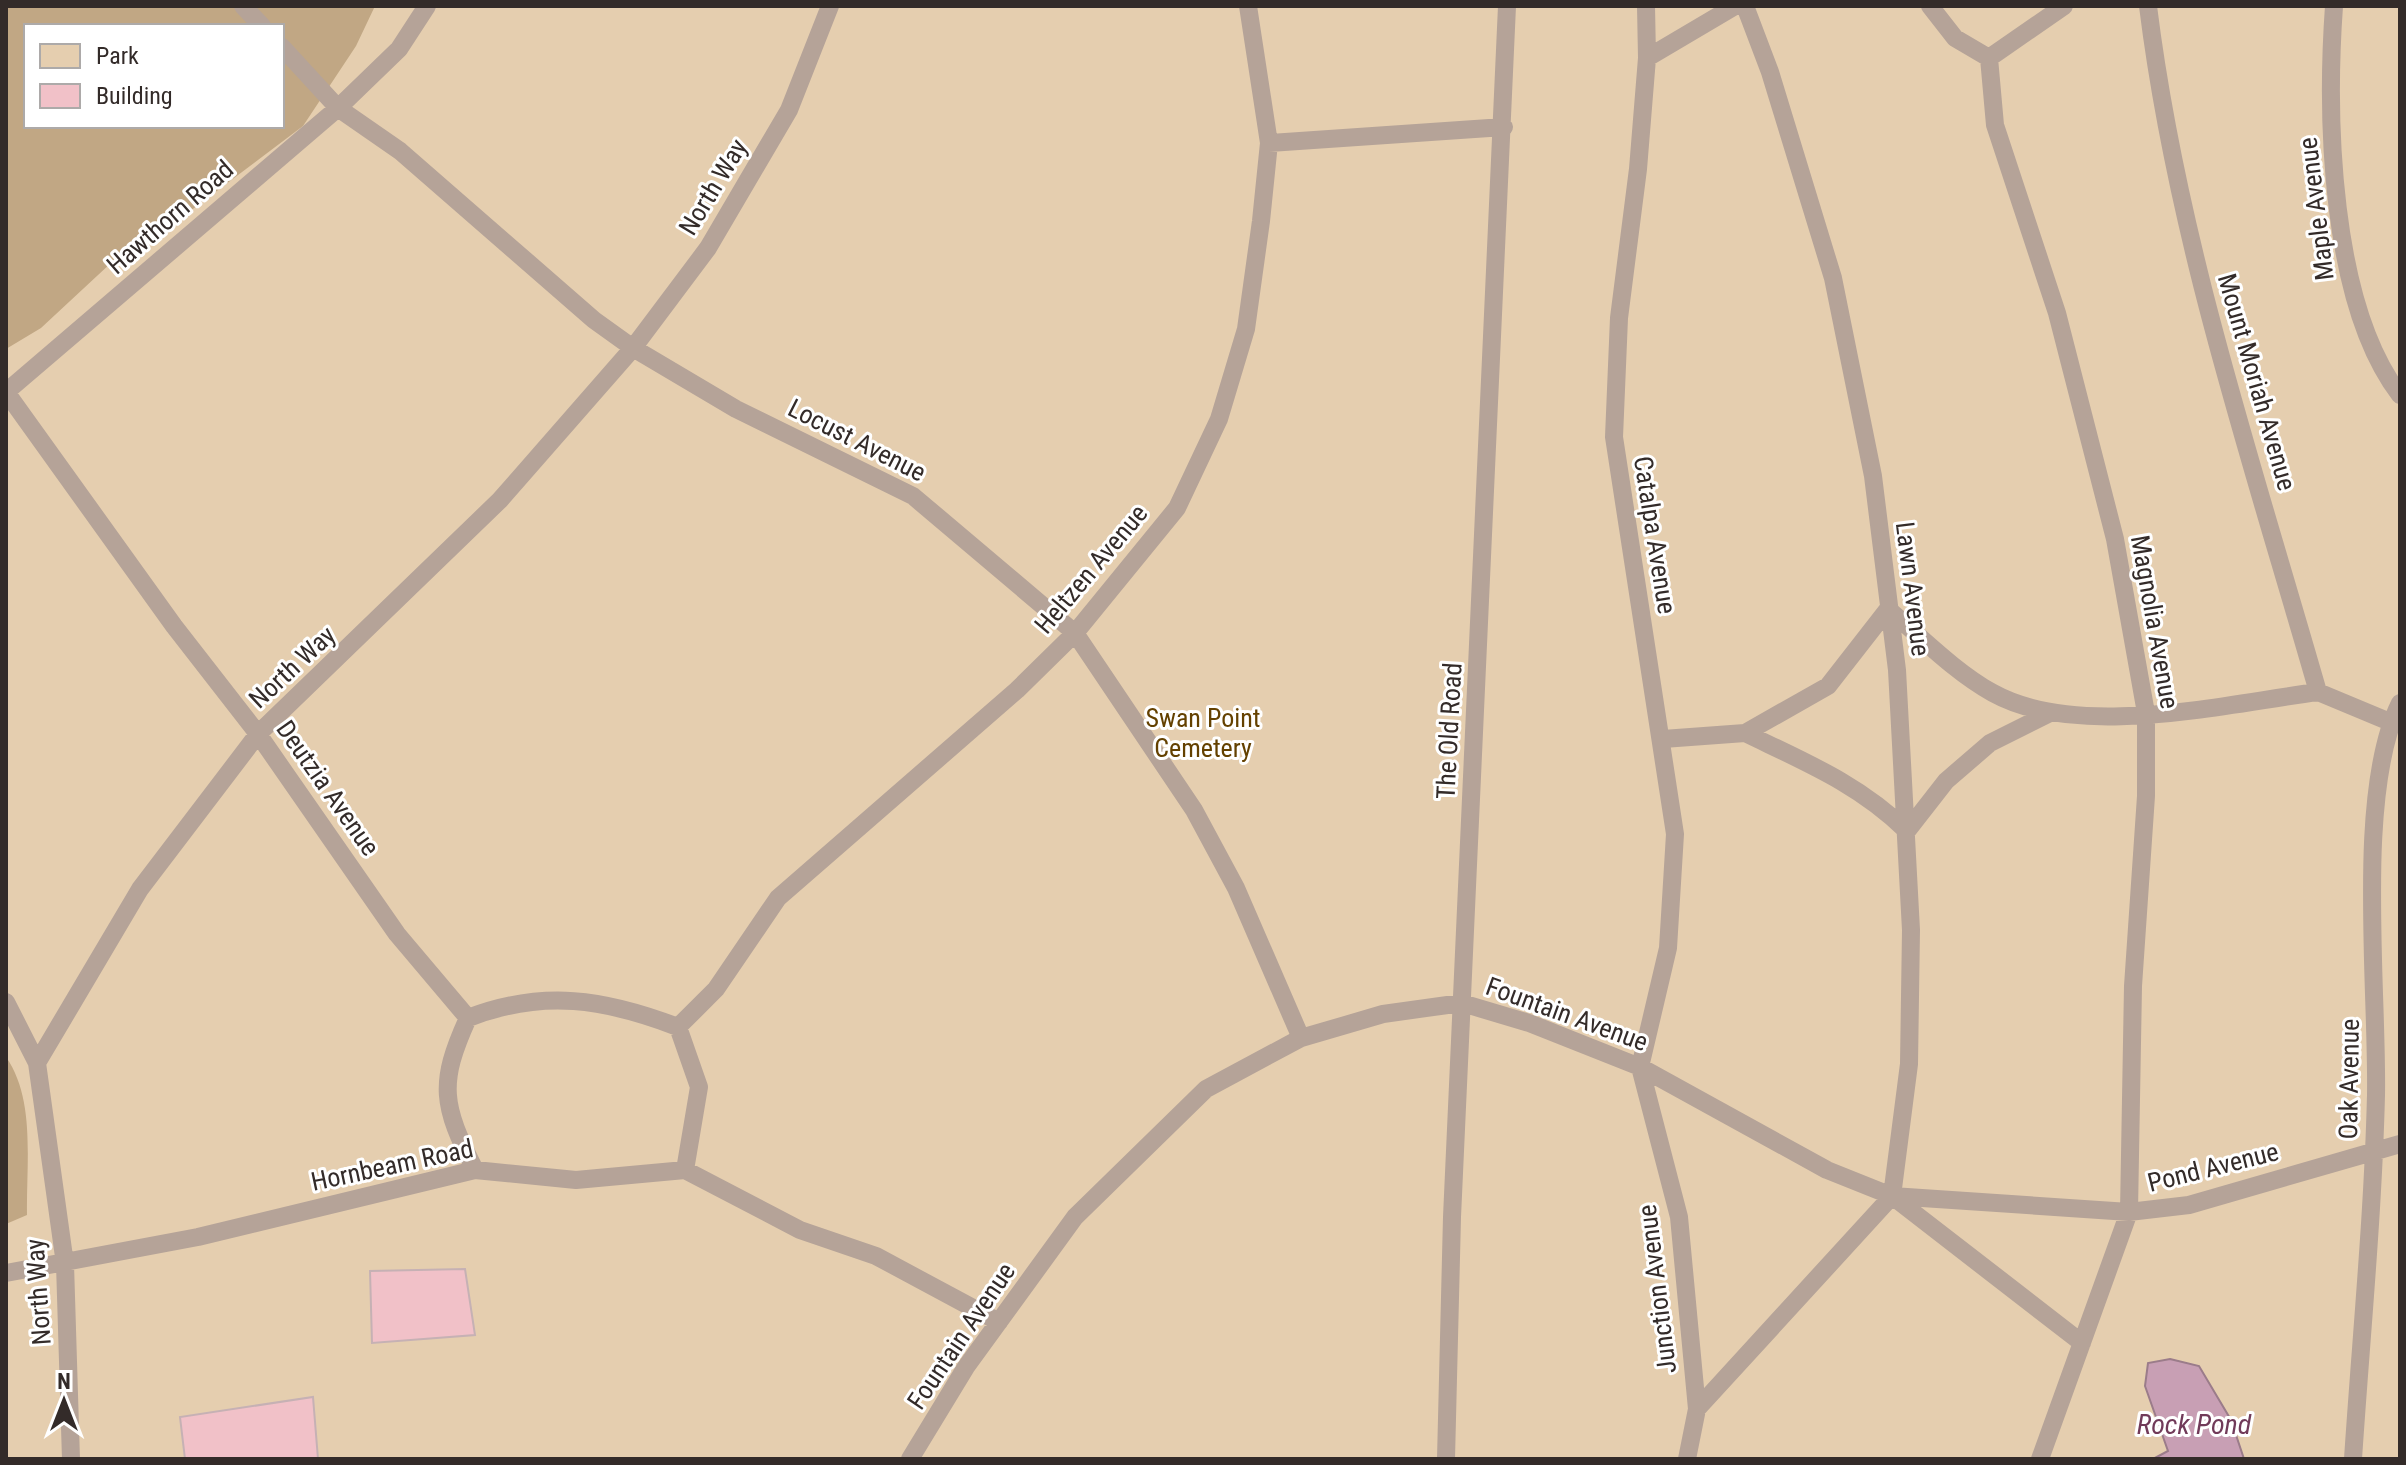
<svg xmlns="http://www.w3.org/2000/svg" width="2406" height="1465" font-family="'Roboto Condensed',sans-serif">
<rect width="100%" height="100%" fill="#f6e0dc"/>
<path fill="#e5ceaf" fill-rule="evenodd" d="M6 6H2400V1459H6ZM26 26H282V126H26Z"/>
<path fill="#c1a784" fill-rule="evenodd" d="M6 6H375L356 46 303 126 149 242 126 249 41 328 6 349ZM26 26H282V126H26Z
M6 1057C36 1100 26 1164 27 1215L6 1224Z"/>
<path fill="#c89fb4" stroke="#9b7c8a" stroke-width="2" d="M2170 1359 2199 1366 2231 1420 2244 1459H2153L2168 1451 2145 1386 2148 1363Z"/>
<path fill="#f1c1c8" stroke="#c6b1b4" stroke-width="2" d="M465 1269 475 1335 372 1343 370 1271Z
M313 1397 318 1459H185L180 1417Z"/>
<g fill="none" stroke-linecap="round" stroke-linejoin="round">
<path stroke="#b5a398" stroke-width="18" d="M243 6 262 26
M1646 6 1647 58 1638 169 1619 318 1614 437 1675 834 1668 948 1640 1067 1679 1217 1697 1409 1687 1459
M1745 6 1770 72 1833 278 1873 476 1897 670 1911 930 1909 1064 1892 1196
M1930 6 1955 38 1989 58 2064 6
M2148 6C2177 240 2253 465 2318 692L2390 722
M2334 6C2326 118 2330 304 2400 395
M282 47 338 108 400 151 594 320 633 348 736 409 913 496 1075 633 1194 810 1236 888 1301 1038
M1647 58 1735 6
M1989 58 1995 125 2057 313 2115 539 2146 713V796L2133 986 2129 1212 2040 1459
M1269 143 1504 127
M6 392 174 626 258 734 397 934 468 1018
M6 392 338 108 399 49 427 6
M1745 733C1805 762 1859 784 1907 831L1946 781 1990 743 2048 714
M1663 739 1745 733 1828 686 1888 609C1921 637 1955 672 1993 693 2078 740 2224 704 2318 692
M6 1002 37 1063
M678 1027 716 989 778 898 1017 690 1075 633 1177 508 1219 419 1246 329 1261 221 1269 143 1248 6
M475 1170C442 1105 438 1084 468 1018 543 989 605 999 678 1027L699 1087 685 1170
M1892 1196 2129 1212 2189 1205 2400 1144
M6 1273 198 1237 475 1170 576 1180 685 1170 800 1230 876 1256 999 1322
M1697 1409 1892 1196
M71 1459 65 1264 37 1063 140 889 258 734 500 500 633 348 708 248 789 110 830 6
M910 1459 966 1367 1075 1217 1206 1089 1301 1038 1383 1014 1462 1003 1529 1023 1640 1067 1827 1170 1892 1196 2082 1343
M1446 1459 1452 1217 1507 6
M2353 1459C2361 1338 2373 1216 2376 1095 2378 990 2355 793 2400 703"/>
</g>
<g text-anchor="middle" stroke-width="6" stroke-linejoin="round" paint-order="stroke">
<g font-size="26" fill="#332b29" stroke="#fff">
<text transform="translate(713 187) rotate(-59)" y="9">North Way</text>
<text transform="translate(2316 209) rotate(-97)" y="9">Maple Avenue</text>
<text transform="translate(170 217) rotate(-41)" y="9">Hawthorn Road</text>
<text transform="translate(2257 382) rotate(74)" y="9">Mount Moriah Avenue</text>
<text transform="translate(857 440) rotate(27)" y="9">Locust Avenue</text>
<text transform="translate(1655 535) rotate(81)" y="9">Catalpa Avenue</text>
<text transform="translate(1091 569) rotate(-50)" y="9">Heltzen Avenue</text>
<text transform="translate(1913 589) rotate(83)" y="9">Lawn Avenue</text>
<text transform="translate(2155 622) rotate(80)" y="9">Magnolia Avenue</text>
<text transform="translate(292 667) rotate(-43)" y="9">North Way</text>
<text transform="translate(1449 731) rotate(-87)" y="9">The Old Road</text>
<text transform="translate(328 788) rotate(55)" y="9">Deutzia Avenue</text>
<text transform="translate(1567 1014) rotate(20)" y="9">Fountain Avenue</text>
<text transform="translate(2349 1079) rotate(-89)" y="9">Oak Avenue</text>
<text transform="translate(392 1165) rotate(-12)" y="9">Hornbeam Road</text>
<text transform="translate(2213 1167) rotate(-14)" y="9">Pond Avenue</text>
<text transform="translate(1657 1289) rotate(-97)" y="9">Junction Avenue</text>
<text transform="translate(38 1292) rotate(-94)" y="9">North Way</text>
<text transform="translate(961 1336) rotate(-56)" y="9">Fountain Avenue</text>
</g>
<g font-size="26" fill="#644100" stroke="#fff">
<text x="1203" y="727">Swan Point<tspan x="1203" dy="30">Cemetery</tspan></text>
</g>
<g font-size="28" font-style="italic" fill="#713a59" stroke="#fff">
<text x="2194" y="1434">Rock Pond</text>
</g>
</g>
<rect width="2406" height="1465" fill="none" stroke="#332b29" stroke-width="16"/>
<rect x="24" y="24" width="260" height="104" fill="#ffffff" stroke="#adaaa9" stroke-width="2"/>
<rect x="40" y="44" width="40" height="24" fill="#e5ceaf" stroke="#adaaa9" stroke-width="2"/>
<text x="96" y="64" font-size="24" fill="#332b29">Park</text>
<rect x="40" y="84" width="40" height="24" fill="#f1c1c8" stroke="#adaaa9" stroke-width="2"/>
<text x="96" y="104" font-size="24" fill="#332b29">Building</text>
<g transform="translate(64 1401)" stroke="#ffffff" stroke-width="6" paint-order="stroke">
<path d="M0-6L14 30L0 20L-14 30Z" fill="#332b29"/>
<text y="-12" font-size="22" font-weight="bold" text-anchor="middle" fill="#332b29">N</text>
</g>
</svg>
